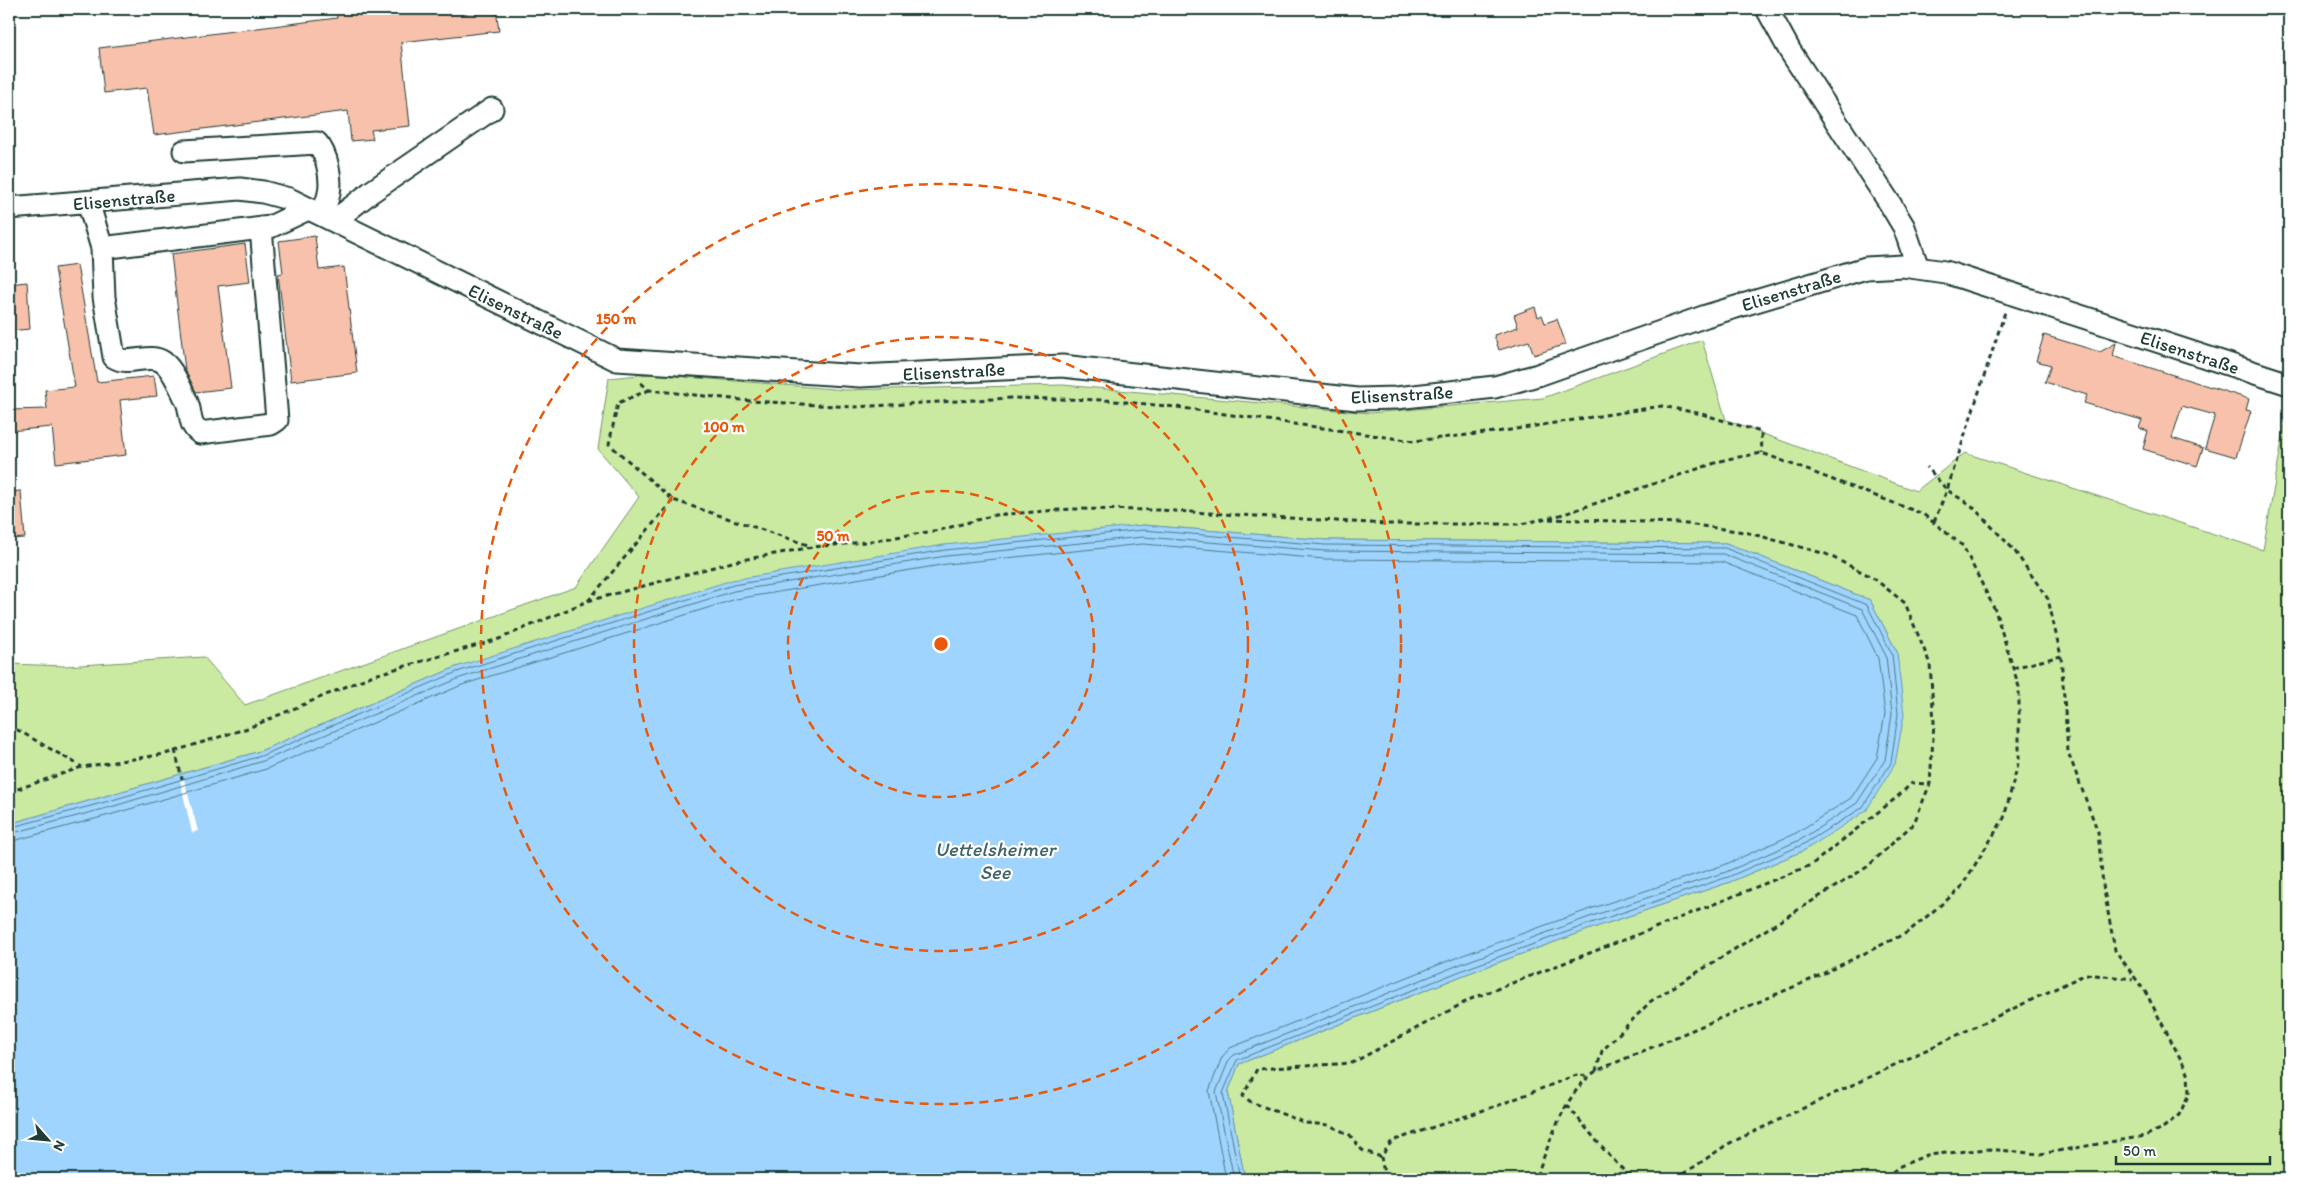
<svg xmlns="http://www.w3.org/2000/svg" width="2298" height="1188" font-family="Itim,sans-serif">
<rect width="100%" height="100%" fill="#fff"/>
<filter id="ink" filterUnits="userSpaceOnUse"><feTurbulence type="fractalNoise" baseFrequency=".02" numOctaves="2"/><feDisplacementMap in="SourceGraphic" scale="10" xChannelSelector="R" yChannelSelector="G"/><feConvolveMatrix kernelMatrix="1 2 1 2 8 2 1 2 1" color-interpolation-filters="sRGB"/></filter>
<g filter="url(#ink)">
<path fill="#cbeaa1" stroke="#75946a" d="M1702 340 1726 420 1916 491 1965 453 2263 550 2289 401V1179H1245L1228 1092 1239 1064 1469 973 1599 926 1730 882 1805 850 1897 652 1870 600 1726 543 1326 540 1143 525 456 667 260 751 9 824V664L65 666 204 657 245 705 576 587 639 497 598 449 609 378 650 374 845 390 1063 385 1370 413 1543 398Z"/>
<path fill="#9ed4fd" stroke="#6b98ad" d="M1143 525 1326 540 1726 543 1870 600 1897 652 1904 715 1895 764 1866 811 1805 850 1730 882 1599 926 1469 973 1239 1064 1228 1092 1245 1179H9V824L260 751 456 667 732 580 944 545Z"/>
<path fill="#fff" d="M184 779 198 831 192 833 180 780Z"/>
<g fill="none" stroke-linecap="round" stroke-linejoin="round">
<path stroke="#527984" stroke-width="1" d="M9 828 109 801 261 756 457 672 733 585 945 550 1143 530 1325 545 1725 548 1867 605 1892 654 1898 714 1891 763 1862 808 1802 845 1728 877 1597 921 1468 968 1237 1060 1223 1093 1240 1179
M9 834 111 807 263 761 460 678 734 591 946 556 1143 537 1325 551 1723 554 1862 609 1886 656 1892 714 1885 760 1857 803 1800 840 1726 872 1595 915 1466 962 1234 1055 1229 1060 1216 1092 1234 1179
M9 842 113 814 266 769 462 685 736 599 947 564 1143 544 1325 559 1722 562 1857 615 1878 658 1885 714 1877 758 1851 798 1796 833 1724 865 1593 908 1463 955 1230 1048 1222 1057 1209 1091 1226 1179"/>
</g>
<path fill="#f8c1ab" stroke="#1f3d34" d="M336 9H496L499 31 401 42 410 126 371 130 373 139 351 141 348 111 154 135 147 88 104 93 99 48 337 18Z
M315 236 319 270 344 267 357 373 291 381 278 274 283 273 279 241Z
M245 244 250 282 218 286 231 388 196 392 185 370 171 254Z
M77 265 97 382 154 376 157 396 120 400 126 455 56 463 52 427 9 431V410L47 409 45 390 75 387 55 268Z
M27 282 30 329 9 331V284Z
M1535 307 1538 317 1542 315 1545 323 1557 319 1566 344 1534 355 1529 341 1499 350 1494 335 1518 327 1514 315Z
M2044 335 2100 352 2116 343 2113 356 2249 399 2246 410 2251 411 2236 457 2205 448 2215 415 2182 406 2172 438 2203 448 2197 466 2143 449 2148 431 2139 428 2142 420 2084 403 2087 395 2045 382 2051 365 2036 361Z
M21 491 25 538 9 539V492Z"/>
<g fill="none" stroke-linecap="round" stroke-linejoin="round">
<g stroke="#1f3d34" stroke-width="25">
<path id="minor" d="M1767 9 1790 51 1889 202 1904 227 1918 268
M184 151 317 143C327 154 332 178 329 193 328 200 324 208 322 215
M88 202 102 248 270 227 308 209
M9 208 240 189 263 192 289 199 617 360 860 376 1062 366 1357 399 1396 398 1495 387 1538 375 1706 316 1866 268 1903 266 1945 272 2289 384
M334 221 371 192 492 109
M102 248 104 297 114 357C130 367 149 352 163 362 173 369 182 391 187 402 192 414 188 425 200 433L271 424 277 420 261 228"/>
</g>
<path stroke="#1f3d34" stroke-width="3" stroke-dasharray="5 4" stroke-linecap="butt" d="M641 383 649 390 751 401 853 407 1011 398 1105 400 1176 407 1414 441 1504 431 1662 406 1702 414 1761 432 1762 453
M649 390 618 403 609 444 673 500 811 546
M1549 519 1679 523 1745 532 1826 554 1872 577 1905 603 1930 664 1934 722 1930 784 1914 823 1867 867 1651 1001 1602 1051 1596 1071
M1934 522 1947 490 2005 312
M588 601 673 500
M2013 668 2061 656
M9 725 82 767
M175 750 182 779
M9 792 82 767 165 754 248 728 371 676 499 639 588 601 736 561 813 547 865 542 940 530 995 515 1072 509 1159 510 1385 524H1522L1564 514 1727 459 1762 453 1923 514 1963 546 1995 610 2019 687V760L2004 818 1960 889 1908 932 1810 980 1596 1071C1563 1094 1550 1144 1535 1179
M1567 1105 1605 1151 1632 1179
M1381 1157 1362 1150 1350 1135 1329 1125 1306 1123 1251 1102 1243 1096 1257 1069 1352 1063 1471 999 1657 927 1811 865 1896 798 1912 783 1930 784
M1385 1179 1381 1157 1392 1141 1499 1105 1579 1074 1587 1077
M1676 1179 1728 1144 2086 974 2133 979
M1886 1179 1898 1167 1927 1155 1988 1149 2040 1154 2145 1136 2164 1127 2179 1115 2189 1094 2188 1073 2146 993 2115 950 2103 885 2098 832 2068 752 2061 656 2048 599 2014 550 1972 506 1947 490 1927 467"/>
<use href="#minor" stroke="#fff" stroke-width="21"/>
</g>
</g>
<g fill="none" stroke="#e8590c" stroke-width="2.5" stroke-dasharray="9 6">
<circle cx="941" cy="644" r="153"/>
<circle cx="941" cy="644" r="307"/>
<circle cx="941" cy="644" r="460"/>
</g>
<g text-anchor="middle" stroke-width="4.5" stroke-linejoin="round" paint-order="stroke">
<g font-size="19" fill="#1f3d34" stroke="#fff">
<text transform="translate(124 199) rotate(-5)" y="7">Elisenstraße</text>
<text transform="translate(1791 290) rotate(-17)" y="7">Elisenstraße</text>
<text transform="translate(516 311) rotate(26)" y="7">Elisenstraße</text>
<text transform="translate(2190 352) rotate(18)" y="7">Elisenstraße</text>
<text transform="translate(954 371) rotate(-3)" y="7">Elisenstraße</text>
<text transform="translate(1402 394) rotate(-3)" y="7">Elisenstraße</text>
</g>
<g font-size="20" font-style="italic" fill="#3f6366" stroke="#fff">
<text x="995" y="856">Uettelsheimer<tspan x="995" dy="23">See</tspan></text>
</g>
</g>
<circle cx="941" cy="644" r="8" fill="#e8590c" stroke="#fff" stroke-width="2.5"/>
<g font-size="15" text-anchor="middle" font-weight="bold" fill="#e8590c" stroke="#fff" stroke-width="4.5" stroke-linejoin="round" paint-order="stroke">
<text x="616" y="324">150 m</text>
<text x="724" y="432">100 m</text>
<text x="833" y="541">50 m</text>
</g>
<rect width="2298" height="1188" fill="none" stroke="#fff" stroke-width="30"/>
<rect x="15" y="15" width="2268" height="1158" fill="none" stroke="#1f3d34" stroke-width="2" filter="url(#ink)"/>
<g transform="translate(48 1140) rotate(117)" stroke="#ffffff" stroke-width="4" paint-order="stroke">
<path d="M0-4L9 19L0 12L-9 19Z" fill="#1f3d34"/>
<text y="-8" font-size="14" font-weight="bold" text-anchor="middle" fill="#1f3d34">N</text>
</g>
<path d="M2116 1156v8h154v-8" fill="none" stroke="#1f3d34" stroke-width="2.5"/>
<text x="2123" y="1156" font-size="15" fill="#1f3d34" stroke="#ffffff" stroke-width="4" paint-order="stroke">50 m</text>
</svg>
